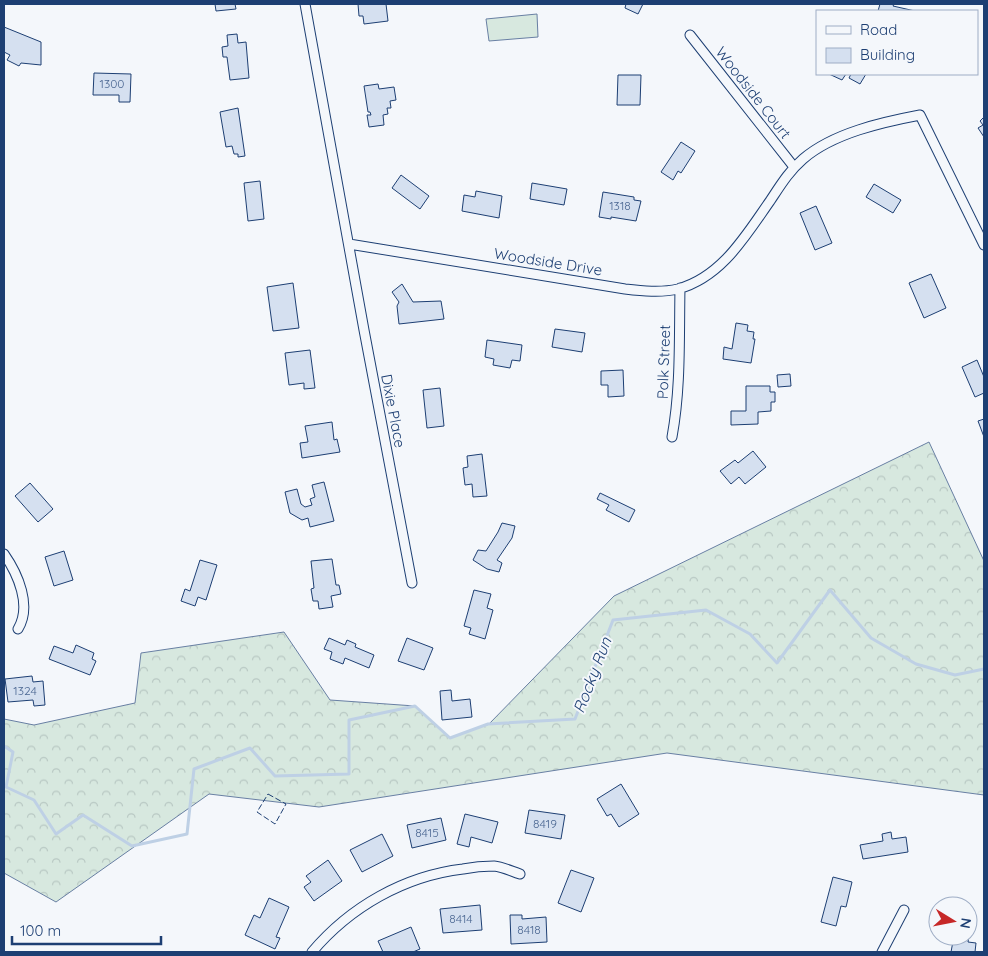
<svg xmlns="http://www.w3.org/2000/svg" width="988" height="956" font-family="Quicksand,sans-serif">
<defs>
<pattern id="forest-crowns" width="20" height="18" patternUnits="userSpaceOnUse" patternTransform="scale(1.25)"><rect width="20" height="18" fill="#d7e8df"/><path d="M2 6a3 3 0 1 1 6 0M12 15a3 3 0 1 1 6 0" fill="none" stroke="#b8c8c3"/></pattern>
</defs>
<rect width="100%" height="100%" fill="#f4f7fb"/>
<path fill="#d7e8df" stroke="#687fa3" d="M537 14 538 37 489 41 486 19Z"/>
<path fill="url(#forest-crowns)" stroke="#687fa3" d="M929 442 984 561V795L667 753 319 807 209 794 56 902 4 873V719L34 725 135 703 141 653 284 632 330 700 415 706 450 738 489 724 614 596Z"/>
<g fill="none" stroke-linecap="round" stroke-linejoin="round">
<path stroke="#bed0e5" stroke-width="3" d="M4 746 13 752 6 787 34 800 56 834 83 815 132 846 187 834 194 769 250 748 275 776 349 774V720L415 706 450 738 488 724 575 719 613 620 706 610 750 634 777 663 830 590 871 638 916 664 955 675 984 669"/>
</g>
<path fill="#d5e0f0" stroke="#1d3f73" d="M215 4H235L236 9 216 11Z
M358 4H386L388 21 364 24 363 16H359Z
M626 4H643L638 14 625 8Z
M880 4H894L893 6 915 11H878Z
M4 27 41 42V65L21 63 19 66 7 60 10 55 4 52Z
M237 34 238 43 246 42 249 78 230 80 227 57H223L222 47 228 46 227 35Z
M94 73 131 74 130 102H119V95H93Z
M829 74H846L842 80Z
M851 74H866L860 84 849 78Z
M618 75H641L640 105H617Z
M378 84 379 89 394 87 396 100 390 101 391 108H387L388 114 383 115 384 125 369 127 367 115H371L370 112H368L364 86Z
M238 108 245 156 238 157V154H234L232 146 226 147 220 112Z
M984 117V137L978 128 983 125 980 121Z
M681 142 695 151 681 173 678 171 673 180 661 172Z
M401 175 429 196 420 209 392 188Z
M260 181 264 219 248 221 244 183Z
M532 183 567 189 564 205 530 199Z
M874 184 901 200 893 213 866 197Z
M476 191 502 196 499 218 462 211 464 195 475 197Z
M603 192 634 197V200L641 201 636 221 611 217V219L599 217Z
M816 206 832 243 815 250 800 213Z
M931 274 946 308 924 318 909 283Z
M293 283 299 328 273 331 267 287Z
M402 284 413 302 441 301 444 319 399 324 397 306 399 302 392 292Z
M736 323 748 325 747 331 754 332 753 339H755L751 363 723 359 724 347 732 349Z
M555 329 585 333 582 352 552 347Z
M487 340 522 345 520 361 512 360 510 368 493 365 494 359 485 357Z
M310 350 315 388 304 389V383L289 385 285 353Z
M977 360 984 377V393L975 397 962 367Z
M623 370 624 396 608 397V385H601V371Z
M790 374 791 386 778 387 777 375Z
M746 386H770V392H775V402H771V411L758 412V424L731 425V411H746Z
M440 388 444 426 427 428 423 390Z
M984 419V437L978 421Z
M332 422 334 440 337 439 340 452 302 458 300 443 308 442 305 426Z
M753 451 766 467 745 484 739 477 731 484 720 471 735 460 738 463Z
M482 454 487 496 473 497 472 484 465 485 463 468 468 467 467 456Z
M324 482 334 521 310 527 308 518 302 520 290 513 285 492 297 489 301 504 305 507 312 505 310 499 315 497 312 485Z
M30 483 53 509 38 522 15 496Z
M600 493 635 510 629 522 606 510 609 505 597 499Z
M502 523 515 526 512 538 497 560 502 563 499 572 487 569 473 560 478 550 486 551 498 532Z
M64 551 73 580 54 586 45 557Z
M332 559 336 585H339L341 594 331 596 333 607 319 609 318 601H313L311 589 314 588 311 561Z
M200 560 217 565 206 600 198 597 195 606 181 601 185 589 190 591Z
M474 590 491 594 487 608 493 610 485 639 469 634 471 628 464 626Z
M329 638 345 645 347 640 356 644 355 647 374 655 369 668 345 658 343 664 330 659 332 652 324 649Z
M407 638 433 648 424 670 398 661Z
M76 645 94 653 92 659 96 661 90 675 49 659 54 646 73 653Z
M32 676 33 682 43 681 45 705 34 706 33 700 8 702 5 679Z
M451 690 452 701 470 699 472 717 442 720 440 691Z
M621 784 639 814 619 827 611 814 607 816 597 799Z
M529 810 565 815 561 839 525 833Z
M465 814 498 822 492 843 471 837 469 847 457 844Z
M441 818 446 840 412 848 407 825Z
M891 832 892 839 906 837 908 852 863 859 860 845 883 841 882 834Z
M382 834 393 856 362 872 350 850Z
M328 860 342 881 314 901 304 887 311 882 306 876Z
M571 870 594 878 581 912 558 903Z
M833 877 852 882 846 907 841 906 836 926 821 922Z
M269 898 289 907 276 937 280 938 275 949 245 935 254 915 260 918Z
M480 905 482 930 443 933 440 909Z
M510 915H522V919L546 917 547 942 511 944Z
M411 927 420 949 413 952H383L378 941Z
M968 935H969L968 942 976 943 975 952H951L954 936H968Z"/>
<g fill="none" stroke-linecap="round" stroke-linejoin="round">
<g stroke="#1d3f73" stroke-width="11">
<path id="minor" d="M305 4 364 330 412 583
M690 35 794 167
M349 244 625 289C642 291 661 293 678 289 722 277 746 235 770 201 780 186 789 171 803 159 833 133 883 122 920 115L984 245
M672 437C681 388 679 338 680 288
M4 554C18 574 32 606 18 629
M312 952C350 907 404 876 463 869 473 867 484 866 494 866 503 867 511 871 520 874
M882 952 904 910"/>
</g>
<use href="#minor" stroke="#f4f7fb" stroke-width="9"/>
<path stroke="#1d3f73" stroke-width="1" stroke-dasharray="6 2.5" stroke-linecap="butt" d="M268 794 286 804 275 824 257 812Z"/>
</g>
<g text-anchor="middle" stroke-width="4" stroke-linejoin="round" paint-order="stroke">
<g font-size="12" fill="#4b6792">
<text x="112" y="88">1300</text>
<text x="620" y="210">1318</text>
<text x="25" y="695">1324</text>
<text x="545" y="828">8419</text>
<text x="427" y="837">8415</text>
<text x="461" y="923">8414</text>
<text x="529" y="934">8418</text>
</g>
<g font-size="15" fill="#1d3f73" stroke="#f4f7fb">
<text transform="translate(753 93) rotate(52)" y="5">Woodside Court</text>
<text transform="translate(548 262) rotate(9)" y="5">Woodside Drive</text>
<text transform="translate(664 362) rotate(-88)" y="5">Polk Street</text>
<text transform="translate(393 411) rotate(79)" y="5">Dixie Place</text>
</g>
<g font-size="16" font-style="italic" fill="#1d3f73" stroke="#f4f7fb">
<text transform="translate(592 675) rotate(-69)" y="6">Rocky Run</text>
</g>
</g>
<rect width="988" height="956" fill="none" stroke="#1d3f73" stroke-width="10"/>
<rect x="816" y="10" width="162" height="65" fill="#f4f7fb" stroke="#9eadc5"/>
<rect x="826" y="26" width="25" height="8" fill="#f4f7fb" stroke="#9eadc5"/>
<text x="860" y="35" font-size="15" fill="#1d3f73">Road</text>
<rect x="826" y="48" width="25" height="15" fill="#d5e0f0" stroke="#9eadc5"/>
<text x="860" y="60" font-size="15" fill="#1d3f73">Building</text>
<g transform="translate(953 921) rotate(100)"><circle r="24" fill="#f4f7fb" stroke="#9eadc5"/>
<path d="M0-4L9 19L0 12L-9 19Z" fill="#c62828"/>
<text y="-8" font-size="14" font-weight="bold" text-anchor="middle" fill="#1d3f73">N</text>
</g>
<path d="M12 936v8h149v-8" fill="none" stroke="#1d3f73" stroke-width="2.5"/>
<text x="20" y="936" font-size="15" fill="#1d3f73" stroke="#f4f7fb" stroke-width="4" paint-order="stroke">100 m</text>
</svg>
